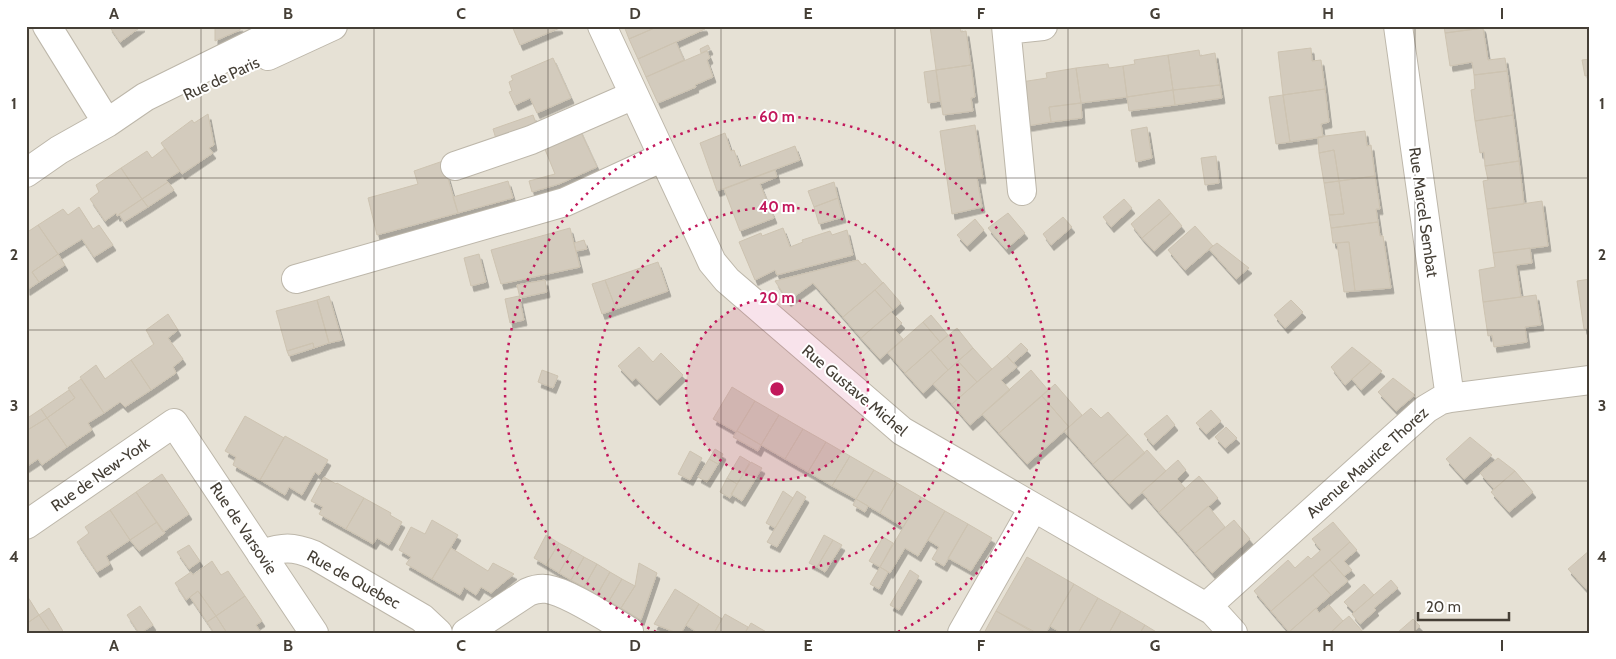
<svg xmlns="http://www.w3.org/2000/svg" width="1616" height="659" font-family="Cabin,sans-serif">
<defs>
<filter id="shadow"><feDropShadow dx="3" dy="5.5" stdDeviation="0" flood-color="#0004"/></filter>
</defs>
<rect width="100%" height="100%" fill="#f2efe7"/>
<path fill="#e6e1d5" d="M26 26H1590V633H26Z"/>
<path fill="#d3cbbd" stroke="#cdc3b1" filter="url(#shadow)" d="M109 26H142L120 42Z
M215 26H240V30L215 41Z
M512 26H559L560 28 520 45Z
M624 26H659L629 39Z
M659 26H704L705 29 638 59 629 39Z
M930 26H960L961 32 966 31 971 65 936 70Z
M1444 26H1482L1483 28 1445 33Z
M1483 28 1488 60 1505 58 1507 71 1474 75 1472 62 1450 66 1445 33Z
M676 42 684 60 646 77 638 59Z
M708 45 710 49 701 53 700 49Z
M1311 48 1312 61 1321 60 1325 89 1283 95 1278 52Z
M1199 50 1200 56 1215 53 1220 85 1173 90 1168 55Z
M707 51 710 58 707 60 713 77 695 85 696 87 658 103 646 77Z
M1168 55 1173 90 1127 97 1123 66 1135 64 1134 60Z
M553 58 571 98 537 113 530 98 515 105 509 92 512 91 509 82 513 80 511 76Z
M1590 59V75L1585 76 1582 60Z
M1108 64 1109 68 1123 66 1127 97 1081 103 1076 68Z
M971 65 975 97 971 98 973 111 943 115 936 70Z
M1076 68 1081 103 1049 107 1051 122 1027 126 1021 82 1047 78 1046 73Z
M936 70 940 101 928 103 924 72Z
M1507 71 1513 115 1475 121 1471 90 1475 89 1474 75Z
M1220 85 1222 98 1175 105 1173 90Z
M1325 89 1329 122 1321 124 1323 137 1290 142 1283 95Z
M1173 90 1175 105 1129 111 1127 97Z
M1283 95 1290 142 1276 144 1269 97Z
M1081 103 1082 118 1051 122 1049 107Z
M208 114 214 145 209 148 213 153 182 174 161 143 192 120 194 123Z
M533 115 538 129 497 142 493 129Z
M1513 115 1519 161 1485 166 1484 152 1480 153 1475 121Z
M975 125 983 178H977L982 207 952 214 940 131Z
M578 126 597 167 559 184 532 192 529 181 555 174 542 142Z
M1147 127 1152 158 1136 162 1131 130Z
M1365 131 1367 146 1371 145 1375 176 1339 181 1334 150 1319 153 1318 137Z
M725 133 731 151 734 150 740 167 795 146 800 160 717 191 700 143Z
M165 148 180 171 166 180 168 182 142 199 121 168 147 151 152 158Z
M1334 150 1339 181 1324 183 1319 153Z
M1216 156 1219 183 1205 185 1201 158Z
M443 161 458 213 377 235 368 198 418 184 414 171Z
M1519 161 1524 204 1487 209 1483 181 1488 180 1485 166Z
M121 168 142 199 117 216 116 213 105 221 90 199 99 192 96 185Z
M775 170 777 177 760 184 774 218 740 231 724 189Z
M1375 176 1380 209H1376L1378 222 1331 228 1329 215 1344 214 1339 181Z
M508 181 513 198 458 213 453 197Z
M1339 181 1344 214 1329 215 1324 183Z
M168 182 174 190 148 207 142 199Z
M834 182 838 198 814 207 808 191Z
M838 198 843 217 819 224 814 207Z
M142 199 148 207 124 222 119 214Z
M1124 199 1132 208 1111 227 1103 217Z
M1159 199 1171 213 1142 238 1131 224Z
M1542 201 1548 246 1493 253 1487 209Z
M79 207 93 229 99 225 113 245 94 257 82 239 58 254 38 225 63 209 68 215Z
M1008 213 1025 233 1006 249 988 228Z
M1171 213 1182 226 1154 251 1142 238Z
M1063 217 1072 227 1051 245 1043 234Z
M975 219 984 230 967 246 957 235Z
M1378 222 1380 236H1383L1391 288 1355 291 1349 242 1333 243 1331 228Z
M38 225 58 254 32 272 39 282 27 290 26 233Z
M1195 226 1213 246 1185 270 1168 250Z
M570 228 580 267 501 284 491 250Z
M783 228 790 247 803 242 802 240 830 231 832 235 847 230 853 255 777 275 775 270 755 280 739 242 761 233 762 236Z
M584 240 587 249 576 251 574 243Z
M1349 242 1355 291 1344 292 1337 243Z
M1217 243 1249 268 1236 279 1209 249Z
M1530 248 1532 263 1516 265 1521 297 1483 302 1479 270 1495 267 1493 253Z
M58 254 65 265 39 282 32 272Z
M479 254 486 282 471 286 464 258Z
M858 260 862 265 865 263 883 283 843 317 813 283 788 301 775 281Z
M658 262 668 291 616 309 605 280Z
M1590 279V328L1584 329 1577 281Z
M545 280 547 292 520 298 517 285Z
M605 280 616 309 602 314 592 284Z
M883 282 901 303 893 310 875 290Z
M875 290 893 310 861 338 843 317Z
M1536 295 1541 325 1525 327 1527 342 1494 347 1492 335 1488 336 1483 302Z
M329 296 342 340 329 343 317 300Z
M519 296 524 320 510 323 505 299Z
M317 300 329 343 314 348 313 343 287 351 276 311Z
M1291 300 1303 312 1285 328 1274 315Z
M891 312 902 323 895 330 903 339 880 359 861 338Z
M168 314 178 330 168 338 183 359 173 367 176 373 151 390 131 360 154 344 146 330Z
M931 315 948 335 940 342 923 322Z
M923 322 940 342 905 373 888 353Z
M957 328 973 348 948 370 931 350Z
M313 343 314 348 289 356 287 351Z
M1021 343 1028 350 1013 363 1007 356Z
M639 347 653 362 661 353 683 375 657 400 636 378 632 381 618 366Z
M1352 347 1371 362 1345 385 1331 367Z
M973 348 992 369 977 382 958 361Z
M931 350 948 370 923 393 905 373Z
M1007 356 1017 367 1001 380 1010 390 970 425 952 404Z
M131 360 151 390 125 407 120 402 104 413 80 377 96 365 105 379Z
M958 361 977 382 952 404 933 384Z
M1371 362 1382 371 1361 390 1352 379Z
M542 370 558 376 553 388 538 382Z
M1031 370 1048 390 999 433 982 414Z
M1393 378 1415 395 1396 411 1378 392Z
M81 379 104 413 88 423 92 430 67 447 47 418 75 398 68 388Z
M1055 384 1082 415 1069 427 1042 396Z
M732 387 755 401 736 432 713 419Z
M69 390 75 398 47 418 41 409Z
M1042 396 1069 427 1027 464 999 433Z
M755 401 779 415 761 445 737 431Z
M1091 408 1101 418 1108 412 1128 434 1093 464 1064 431Z
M41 409 47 418 26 431V419Z
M1211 410 1221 421 1206 434 1196 423Z
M779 415 803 429 785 459 761 445Z
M1167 415 1175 425 1153 445 1144 434Z
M245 416 284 438 260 480 233 465 236 457 225 451Z
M47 418 67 447 42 465 38 459 26 467V431Z
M1226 427 1237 438 1225 448 1215 437Z
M803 429 826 442 808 472 785 459Z
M737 431 761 445 758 451 733 437Z
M1128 434 1145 453 1110 483 1093 464Z
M285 436 328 460 319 475 315 472 302 495 289 487 285 495 260 480Z
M1470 437 1492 455 1464 479 1446 459Z
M826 442 850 456 832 486 808 472Z
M715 449 723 454 718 464 709 459Z
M1147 450 1166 471 1129 504 1110 483Z
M690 451 702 458 690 480 678 474Z
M740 456 750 462 737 484 727 478Z
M850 456 874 470 856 499 832 486Z
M1498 458 1515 471 1494 489 1480 473Z
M709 459 718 464 707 482 698 477Z
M1178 460 1186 470 1177 479 1185 488 1159 512 1142 492Z
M751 462 762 468 742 501 731 494Z
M874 470 897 483 880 513 856 499Z
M1515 471 1533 492 1509 512 1491 492Z
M162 474 189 514 163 532 136 492Z
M1199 476 1218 498 1178 533 1159 512Z
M324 477 336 484 337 483 364 498 346 529 319 514 323 507 311 501Z
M727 478 737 484 730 498 720 492Z
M897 483 921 497 903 527 880 513Z
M783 491 793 498 775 528 766 523Z
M797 491 806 497 777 547 767 542Z
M136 492 157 522 130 540 110 510Z
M921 497 945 511 918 556 905 548 890 573 880 567Z
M364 498 391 513 390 515 402 522 389 545 377 538 373 544 346 529Z
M856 499 868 506 865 512 853 505Z
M1208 506 1225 527 1195 553 1178 533Z
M110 510 130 540 106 556 110 564 97 572 77 542 89 533 85 527Z
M945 511 968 524 944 566 932 559 939 547 928 540Z
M432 520 458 535 432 579 406 564 411 557 399 550 411 527 425 534Z
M1234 520 1250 539 1212 573 1195 553Z
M157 522 165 533 139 551 130 540Z
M1333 522 1350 542 1271 611 1254 591 1288 560 1295 568 1308 556 1311 559 1321 550 1312 539Z
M968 524 992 538 971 571 948 558Z
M546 535 559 543 546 565 534 558Z
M824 535 833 540 817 567 809 563Z
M883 537 893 543 880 567 869 561Z
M833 540 842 545 825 572 817 567Z
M1350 542 1357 550 1344 561 1352 570 1344 576 1330 560Z
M559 543 572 550 559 573 546 565Z
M189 545 200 561 189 569 177 552Z
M451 548 488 571 493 563 514 574 491 593 481 587 476 595 464 587 460 595 432 579Z
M572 550 584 557 571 580 559 573Z
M1590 550V586L1586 589 1568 569Z
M584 557 597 564 584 587 571 580Z
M1027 557 1074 584 1046 633H1034L996 611Z
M1330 560 1348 581 1331 595 1313 575Z
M212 561 221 575 228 571 245 596 216 616 198 591 186 600 175 583 191 572 193 575Z
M639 563 657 573 641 620 621 608 635 586Z
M597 564 610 572 597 595 584 587Z
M880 567 888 572 879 589 870 584Z
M910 570 919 576 899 610 890 605Z
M610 572 622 579 609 601 597 595Z
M1313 575 1331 595 1289 632 1271 611Z
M622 579 635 586 621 608 609 601Z
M1391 580 1398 588 1374 608 1376 610 1360 624 1352 614Z
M1074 584 1098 598 1078 633H1061L1050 626Z
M1364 584 1374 595 1354 612 1344 602Z
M675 589 699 604 681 633H677L654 624Z
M198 591 216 616 207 622 190 597Z
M26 594 39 615 26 624Z
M245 596 262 621 256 625 261 633H227L216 616Z
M1098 598 1121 611 1109 633H1078Z
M699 604 722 619 714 633H698L686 625Z
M1329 605 1343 621 1330 633 1289 632 1316 608 1319 613Z
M140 606 153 625 141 633H139L127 615Z
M49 608 64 633H51L39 615Z
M996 611 1035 632 1034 633H984Z
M1121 611 1145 625 1140 633H1109Z
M725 614 748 627 745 633H714Z
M39 615 51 633H26V624Z
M216 616 227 633H214L207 622Z
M1349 616 1364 633H1330L1343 621Z
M1413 619 1420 626 1413 633H1397Z
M751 623 768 633H745Z
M1145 625 1158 633H1140Z"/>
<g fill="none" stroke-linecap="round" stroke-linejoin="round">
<g stroke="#bdb7aa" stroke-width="30">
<path id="minor" d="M47 26 107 123
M602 26 707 251 712 262 727 280 902 431 1213 611 1233 633
M1006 26 1022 191
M1398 26 1450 398
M1007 30 1043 26
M268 56 333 26
M455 166 531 140 634 95
M26 173 59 150 107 123 145 97 289 26
M296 279 565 202 663 157
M26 525 174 423 314 633
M261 554C283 547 292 546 314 555L422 618 438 633
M1206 607 1426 409 1441 400 1450 398 1590 380
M466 633 528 592C535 589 540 588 547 589 568 592 610 620 629 631
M962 633 1033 508"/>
</g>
<use href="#minor" stroke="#fff" stroke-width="28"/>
</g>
<path fill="none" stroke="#453f36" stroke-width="1" stroke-opacity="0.55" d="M201 26V633M374 26V633M548 26V633M721 26V633M895 26V633M1068 26V633M1242 26V633M1415 26V633M26 178H1590M26 330H1590M26 481H1590"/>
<circle cx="777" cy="389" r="91" fill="#c2185b" fill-opacity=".12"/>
<g fill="none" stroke="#c2185b" stroke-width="2.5" stroke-dasharray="2.5 5">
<circle cx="777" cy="389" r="91"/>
<circle cx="777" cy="389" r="182"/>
<path d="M656 632A272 272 0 1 1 898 632"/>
</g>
<g text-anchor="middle" stroke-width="4" stroke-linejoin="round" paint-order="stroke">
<g font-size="16" fill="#453f36" stroke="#fff">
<text transform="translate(221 78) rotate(-25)" y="6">Rue de Paris</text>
<text transform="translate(1424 212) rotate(82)" y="6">Rue Marcel Sembat</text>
<text transform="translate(855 390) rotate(40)" y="6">Rue Gustave Michel</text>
<text transform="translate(1367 462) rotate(-42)" y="6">Avenue Maurice Thorez</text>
<text transform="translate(100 474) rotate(-35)" y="6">Rue de New-York</text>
<text transform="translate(244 528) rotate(56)" y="6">Rue de Varsovie</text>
<text transform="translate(354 579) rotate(29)" y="6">Rue de Quebec</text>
</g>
</g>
<circle cx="777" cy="389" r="8" fill="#c2185b" stroke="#fff" stroke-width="2.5"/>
<g font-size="15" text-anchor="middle" font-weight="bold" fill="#c2185b" stroke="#fff" stroke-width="4" stroke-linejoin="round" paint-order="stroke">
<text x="777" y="122">60 m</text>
<text x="777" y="212">40 m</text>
<text x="777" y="303">20 m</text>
</g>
<rect width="1616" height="659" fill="none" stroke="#ffffff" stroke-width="55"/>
<path d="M1418 612v8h91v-8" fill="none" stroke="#453f36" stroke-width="2.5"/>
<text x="1426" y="612" font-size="15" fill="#453f36" stroke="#ffffff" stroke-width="4" paint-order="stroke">20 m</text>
<rect x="28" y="28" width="1560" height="604" fill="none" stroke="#453f36" stroke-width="2"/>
<g font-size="16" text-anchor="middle" font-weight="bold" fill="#453f36">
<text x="114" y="19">A</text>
<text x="288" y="19">B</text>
<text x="461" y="19">C</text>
<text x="635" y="19">D</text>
<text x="808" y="19">E</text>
<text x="981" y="19">F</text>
<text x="1155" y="19">G</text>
<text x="1328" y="19">H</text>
<text x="1502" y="19">I</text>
<text x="14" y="109">1</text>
<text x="1602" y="109">1</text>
<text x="14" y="260">2</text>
<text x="1602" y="260">2</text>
<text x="14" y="411">3</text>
<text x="1602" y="411">3</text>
<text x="14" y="562">4</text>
<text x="1602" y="562">4</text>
<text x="114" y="651">A</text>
<text x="288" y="651">B</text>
<text x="461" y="651">C</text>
<text x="635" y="651">D</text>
<text x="808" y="651">E</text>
<text x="981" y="651">F</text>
<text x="1155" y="651">G</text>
<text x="1328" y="651">H</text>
<text x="1502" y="651">I</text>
</g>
</svg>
